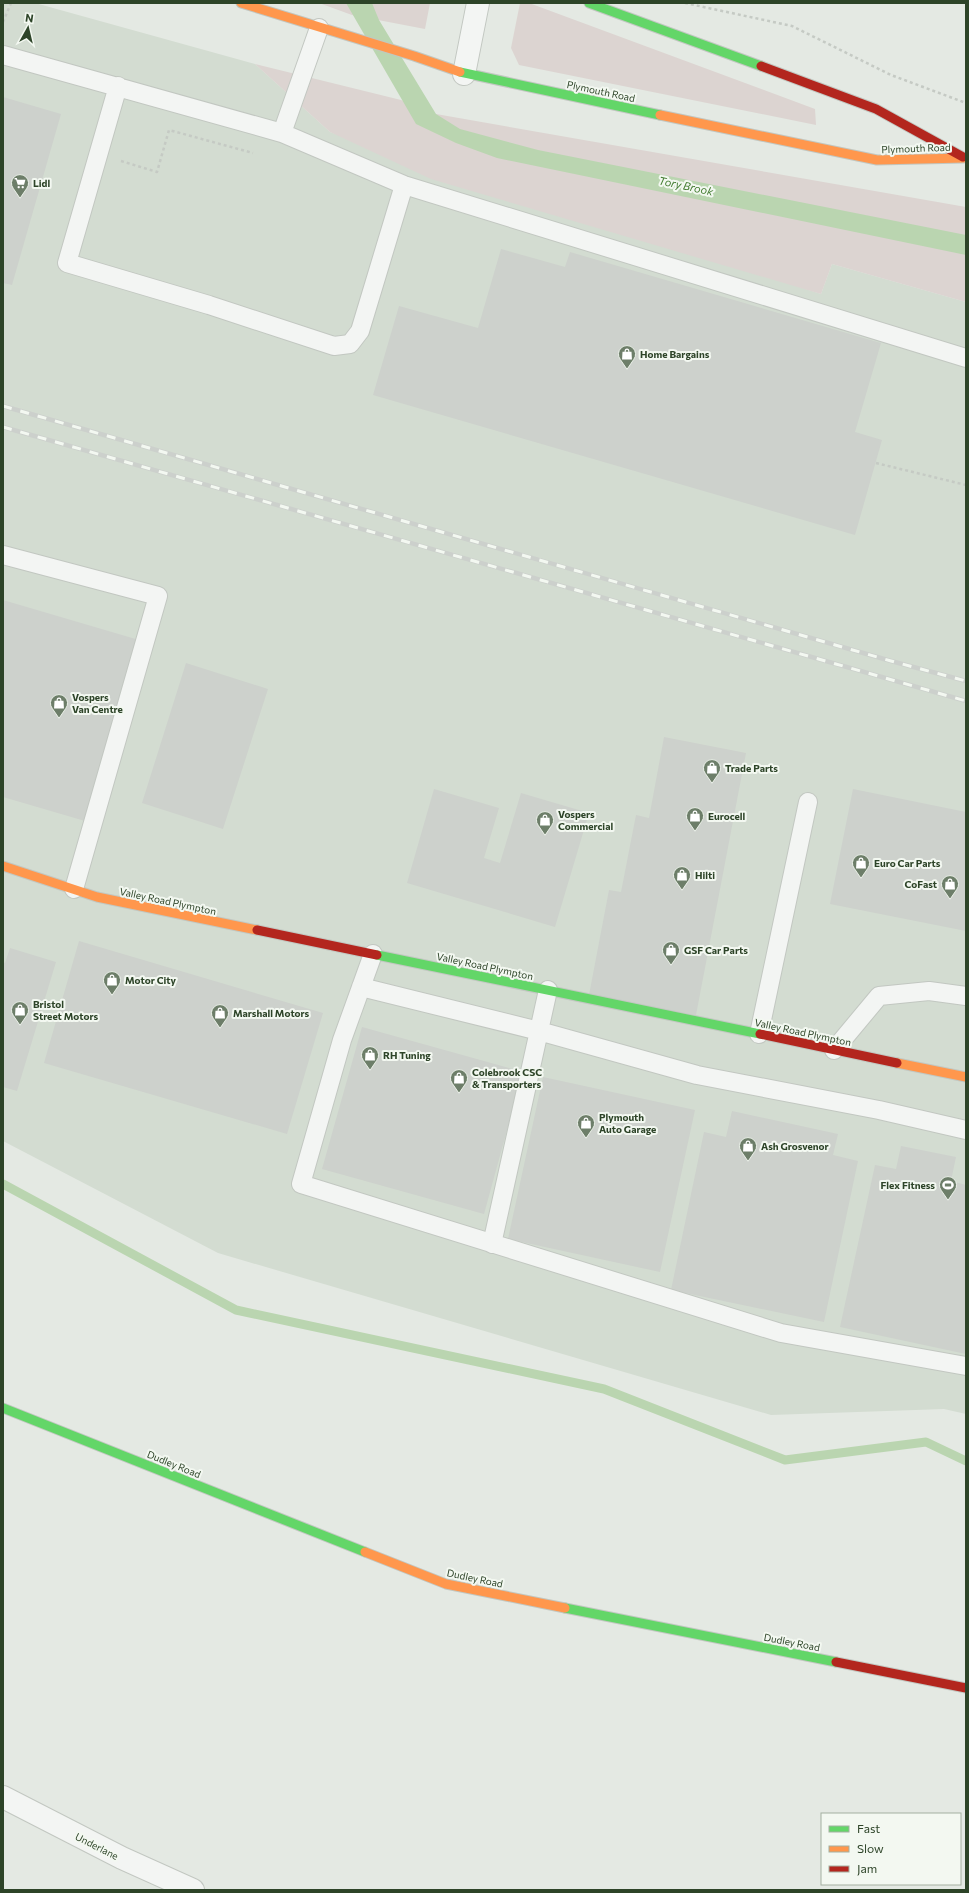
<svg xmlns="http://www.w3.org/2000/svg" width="969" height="1893" font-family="Commissioner,sans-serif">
<rect width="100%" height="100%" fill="#e4e9e3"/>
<path fill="#d3dcd1" d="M3 3H35L255 64 330 132 821 294 832 264 966 302V1414L944 1409 771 1415 218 1253 3 1141Z"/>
<path fill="#dcd4d1" d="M319 3H430L425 29 352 15Z
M520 3H529L815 109 816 125 519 65 511 48Z
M255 64 401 100 436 114 966 207V302L832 264 821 294 431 179 330 132Z"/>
<path fill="#bad5b0" d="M346 3H372L379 20 436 114 460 129 538 150 966 235V255L497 158 456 143 416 124Z"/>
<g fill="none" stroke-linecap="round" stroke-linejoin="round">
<path stroke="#bad5b0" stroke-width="9" d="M3 1184 236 1310 604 1389 785 1460 926 1442 966 1461"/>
</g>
<path fill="#cdd1cc" d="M3 97 61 114 12 285 3 283Z
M501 249 565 267 570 252 881 343 855 432 882 440 855 535 373 395 399 306 478 328Z
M3 600 139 640 85 821 3 797Z
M186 663 268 689 223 829 142 803Z
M664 737 746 753 696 1015 589 995 609 890 621 892 636 815 649 818Z
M434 789 499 808 484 858 500 863 521 793 589 813 555 927 407 883Z
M853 789 966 812V931L830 904Z
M79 941 323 1013 287 1134 44 1063Z
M10 948 56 962 17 1091 3 1087V962L5 963Z
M362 1027 523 1072 484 1214 322 1169Z
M543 1077 695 1110 660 1272 508 1239Z
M732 1111 838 1134 833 1155 858 1161 824 1322 671 1290 704 1132 726 1137Z
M901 1146 956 1157 951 1181 966 1185V1354L840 1327 875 1165 896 1169Z"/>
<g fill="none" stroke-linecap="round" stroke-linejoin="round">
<g stroke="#c2c7c1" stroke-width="20">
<path id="lane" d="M3 55 282 133 404 185 966 358
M118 86 67 263 209 305 334 346 350 344 360 331 404 185
M282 133 319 28
M3 555 158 596 74 889
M373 954 342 1040 301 1184 781 1333 966 1366
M361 987 539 1031 697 1075 879 1110 966 1130
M759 1034 808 802
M834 1050 879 996 929 991 966 996
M492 1244 548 990"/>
</g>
<g stroke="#c2c7c1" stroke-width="24">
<path id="street" d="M464 74 478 3
M3 1797 122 1858 193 1890"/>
</g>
<g stroke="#c2c7c1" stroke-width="11">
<path id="fast" d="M589 3 761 66
M460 72 660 115
M377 955 760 1034
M3 1408 365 1552
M565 1608 836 1662"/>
</g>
<g stroke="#c2c7c1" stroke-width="11">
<path id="slow" d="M241 3 414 56 460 72
M660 115 877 160 964 158
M3 866 97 897 257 930
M897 1063 966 1077
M365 1552 446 1584 565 1608"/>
</g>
<g stroke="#c2c7c1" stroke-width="11">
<path id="jam" d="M761 66 876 109 963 157
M257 930 377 955
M760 1034 897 1063
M836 1662 966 1688"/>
</g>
<path stroke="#c5cac4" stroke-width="2.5" stroke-dasharray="3 3" stroke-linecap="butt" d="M685 3 792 26 891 75 966 103
M3 22 11 3
M121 161 157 172 169 130 253 153
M876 463 966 485"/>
<use href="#lane" stroke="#f3f5f3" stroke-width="18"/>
<use href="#street" stroke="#f3f5f3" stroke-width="22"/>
<use href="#fast" stroke="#63d668" stroke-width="9"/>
<use href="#slow" stroke="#ff974d" stroke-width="9"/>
<use href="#jam" stroke="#b3261e" stroke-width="9"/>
<g stroke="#ccd0cc" stroke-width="4.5">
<path id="rail" d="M3 406 891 661 966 681
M3 427 966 701"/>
</g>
<use href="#rail" stroke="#f3f8f1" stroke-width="3" stroke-dasharray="9" stroke-linecap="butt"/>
</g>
<defs>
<g id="supermarket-pin" transform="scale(0.9)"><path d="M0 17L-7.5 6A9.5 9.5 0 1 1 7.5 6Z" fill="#6d7e69" stroke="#f3f8f1"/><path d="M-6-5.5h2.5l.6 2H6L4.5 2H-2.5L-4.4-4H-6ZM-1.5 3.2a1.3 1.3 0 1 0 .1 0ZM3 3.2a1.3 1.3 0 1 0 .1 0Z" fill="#fff"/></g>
<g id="shop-pin" transform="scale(0.9)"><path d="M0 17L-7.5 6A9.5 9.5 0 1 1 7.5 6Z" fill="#6d7e69" stroke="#f3f8f1"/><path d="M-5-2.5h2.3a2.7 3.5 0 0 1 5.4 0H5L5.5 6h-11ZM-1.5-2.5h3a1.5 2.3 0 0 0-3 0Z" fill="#fff"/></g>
<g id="stadium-pin" transform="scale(0.9)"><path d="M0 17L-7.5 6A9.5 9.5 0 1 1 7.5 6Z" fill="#6d7e69" stroke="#f3f8f1"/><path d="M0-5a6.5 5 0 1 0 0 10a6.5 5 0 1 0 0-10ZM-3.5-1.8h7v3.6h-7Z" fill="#fff"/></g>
</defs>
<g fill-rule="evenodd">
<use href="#supermarket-pin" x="20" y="183"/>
<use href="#shop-pin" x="627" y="354"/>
<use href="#shop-pin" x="59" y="703"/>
<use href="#shop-pin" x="712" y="768"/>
<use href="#shop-pin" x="695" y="816"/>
<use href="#shop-pin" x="545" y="820"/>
<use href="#shop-pin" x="861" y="863"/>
<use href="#shop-pin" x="682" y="875"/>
<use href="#shop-pin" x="950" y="884"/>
<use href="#shop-pin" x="671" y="950"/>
<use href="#shop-pin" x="112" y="980"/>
<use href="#shop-pin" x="20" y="1010"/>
<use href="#shop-pin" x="220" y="1013"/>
<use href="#shop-pin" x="370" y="1055"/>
<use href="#shop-pin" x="459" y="1078"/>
<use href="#shop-pin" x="586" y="1123"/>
<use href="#shop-pin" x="748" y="1146"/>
<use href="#stadium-pin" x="948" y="1185"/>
</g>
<g text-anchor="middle" stroke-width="4" stroke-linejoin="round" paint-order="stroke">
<g font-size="10" fill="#2d4428" stroke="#f3f8f1">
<text transform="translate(601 91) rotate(12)" y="4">Plymouth Road</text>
<text transform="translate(916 148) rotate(-2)" y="4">Plymouth Road</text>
<text transform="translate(168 901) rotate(12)" y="4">Valley Road Plympton</text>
<text transform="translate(485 966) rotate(12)" y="4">Valley Road Plympton</text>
<text transform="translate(803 1032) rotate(12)" y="4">Valley Road Plympton</text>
<text transform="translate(174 1464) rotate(22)" y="4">Dudley Road</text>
<text transform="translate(475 1578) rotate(12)" y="4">Dudley Road</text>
<text transform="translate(792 1642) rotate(11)" y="4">Dudley Road</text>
<text transform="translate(97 1846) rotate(27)" y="4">Underlane</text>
</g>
<g font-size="10" font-weight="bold" fill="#2d4428" stroke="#f3f8f1" text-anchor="start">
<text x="33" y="187">Lidl</text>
<text x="640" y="358">Home Bargains</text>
<text x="72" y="701">Vospers<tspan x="72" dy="12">Van Centre</tspan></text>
<text x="725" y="772">Trade Parts</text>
<text x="558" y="818">Vospers<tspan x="558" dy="12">Commercial</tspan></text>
<text x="708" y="820">Eurocell</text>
<text x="874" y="867">Euro Car Parts</text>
<text x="695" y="879">Hilti</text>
<text x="937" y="888" text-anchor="end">CoFast</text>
<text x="684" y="954">GSF Car Parts</text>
<text x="125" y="984">Motor City</text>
<text x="33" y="1008">Bristol<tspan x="33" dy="12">Street Motors</tspan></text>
<text x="233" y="1017">Marshall Motors</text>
<text x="383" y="1059">RH Tuning</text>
<text x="472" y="1076">Colebrook CSC<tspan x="472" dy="12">&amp; Transporters</tspan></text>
<text x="599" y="1121">Plymouth<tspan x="599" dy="12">Auto Garage</tspan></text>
<text x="761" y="1150">Ash Grosvenor</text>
<text x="935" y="1189" text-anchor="end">Flex Fitness</text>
</g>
<g font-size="11" font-style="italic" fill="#417b2f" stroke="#f3f8f1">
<text transform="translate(686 186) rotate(12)" y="4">Tory Brook</text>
</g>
</g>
<rect width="969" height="1893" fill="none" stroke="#2d4428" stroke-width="8"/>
<rect x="821" y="1813" width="140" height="72" fill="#f3f8f1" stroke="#a4b0a1"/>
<rect x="829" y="1826" width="20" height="6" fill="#63d668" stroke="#a4b0a1"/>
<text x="857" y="1833" font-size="12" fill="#2d4428">Fast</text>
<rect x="829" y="1846" width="20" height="6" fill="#ff974d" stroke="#a4b0a1"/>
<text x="857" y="1853" font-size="12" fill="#2d4428">Slow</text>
<rect x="829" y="1866" width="20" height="6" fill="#b3261e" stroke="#a4b0a1"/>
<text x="857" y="1873" font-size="12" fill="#2d4428">Jam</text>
<g transform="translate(28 28) rotate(8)" stroke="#f3f8f1" stroke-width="3" paint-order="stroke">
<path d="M0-3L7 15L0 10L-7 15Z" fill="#2d4428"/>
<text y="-6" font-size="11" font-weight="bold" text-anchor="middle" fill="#2d4428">N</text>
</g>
</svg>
